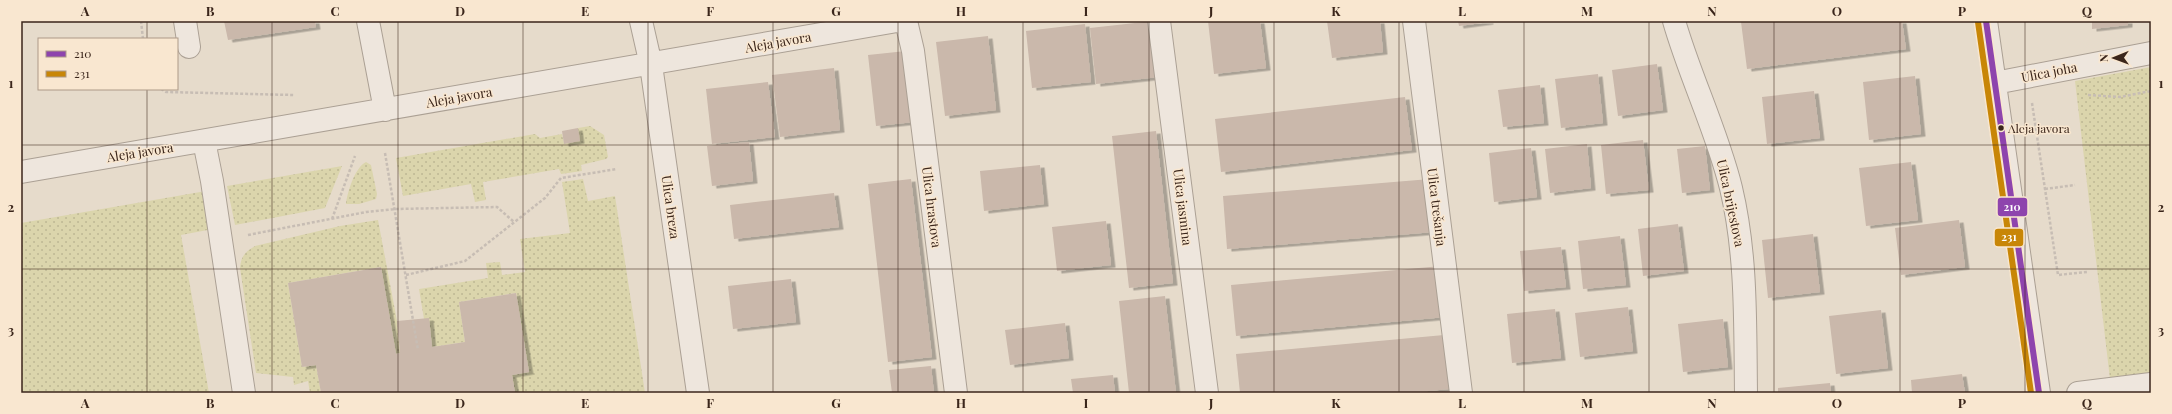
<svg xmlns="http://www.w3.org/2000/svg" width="2172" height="414" font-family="'Playfair Display',serif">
<defs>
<pattern id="grass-dots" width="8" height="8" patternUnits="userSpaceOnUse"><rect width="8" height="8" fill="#dbd5ac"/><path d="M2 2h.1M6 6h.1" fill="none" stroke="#bdb793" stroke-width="1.8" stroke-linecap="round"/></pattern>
<filter id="shadow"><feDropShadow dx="4.5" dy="2.5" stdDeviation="0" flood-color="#0004"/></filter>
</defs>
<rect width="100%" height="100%" fill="#e6dbcb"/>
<path fill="url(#grass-dots)" d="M2151 67V374L2110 379 2075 81Z
M590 126 604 135 608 157 606 159 581 165 582 171 561 174 559 169 483 182 486 200 475 202 471 184 403 196 396 158 535 134 540 138 562 134 564 143 578 128Z
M366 162 371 165 377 194 376 199 359 204H346C347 193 355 167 366 162Z
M342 166 325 208 235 225 227 186Z
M583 179 588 201 615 196 645 393H515L512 375 529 372 516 293 459 302 465 342 432 347 429 319H424L419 289 488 278 486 263 500 262 502 275 525 272 520 239 570 233 562 182Z
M206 191 213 229 181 235 209 393H21V223Z
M378 220 397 321 400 353 396 354 381 267 288 283 302 367 316 365 321 393H310L308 381 294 385 293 377 256 373 240 268C241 256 245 252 255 246L340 226Z"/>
<path fill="#cab8ab" filter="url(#shadow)" d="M224 21H315L316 27 228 40Z
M1153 21 1159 77 1096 84 1090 28Z
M1208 21H1260L1266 68 1214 74Z
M1327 21H1380L1383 52 1332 58Z
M1458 21H1489V22L1459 26Z
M1902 21 1906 49 1747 69 1741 22Z
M2092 21H2128V25L2092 29Z
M1085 24 1091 82 1032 88 1026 31Z
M988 36 996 110 945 116 936 42Z
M906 51 914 122 876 126 868 55Z
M1657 64 1663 110 1618 116 1612 70Z
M834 68 840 130 780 137 772 75Z
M1598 74 1603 123 1561 128 1555 79Z
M1915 76 1921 134 1869 140 1863 82Z
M768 82 775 137 712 144 706 89Z
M1540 85 1544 123 1503 127 1498 90Z
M1814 91 1820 138 1767 144 1762 97Z
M1405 97 1412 150 1221 172 1215 119Z
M578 128 580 141 564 144 562 131Z
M1156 131 1173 283 1129 288 1112 136Z
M1643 140 1649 190 1606 194 1601 145Z
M749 142 753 181 712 186 707 146Z
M1587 144 1591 188 1550 193 1545 149Z
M1705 146 1710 190 1682 193 1677 149Z
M1531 148 1537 197 1494 202 1489 153Z
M1911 162 1918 220 1866 226 1859 168Z
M1040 165 1044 204 984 211 980 171Z
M911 179 932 357 888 362 868 184Z
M1430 179 1434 232 1227 249 1223 196Z
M834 193 839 227 734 239 730 205Z
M1959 220 1965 267 1901 275 1895 228Z
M1106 221 1111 265 1057 271 1052 227Z
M1678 224 1684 271 1643 276 1638 229Z
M1813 234 1820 292 1768 298 1762 240Z
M1620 236 1626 285 1583 289 1578 241Z
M1561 247 1566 287 1524 291 1520 251Z
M1441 266 1446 317 1236 336 1231 285Z
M381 267 396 354 400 353 397 321 429 318 432 347 465 342 459 302 516 293 529 372 512 375 515 393H321L316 365 302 367 288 283Z
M791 279 796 322 733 329 728 286Z
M1165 296 1176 393H1129L1119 301Z
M1628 307 1633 351 1580 357 1575 313Z
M1555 309 1561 358 1512 363 1507 314Z
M1881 310 1888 368 1836 374 1829 316Z
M1723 319 1728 367 1683 372 1678 324Z
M1065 323 1069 358 1010 365 1005 330Z
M1444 335 1449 389 1407 393H1240L1236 354Z
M931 366 934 393H892L889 370Z
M1962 374 1965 393H1912L1911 380Z
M1113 375 1115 393H1073L1071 379Z
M1830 383 1831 393H1778V388Z"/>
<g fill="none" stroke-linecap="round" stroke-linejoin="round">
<g stroke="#aba094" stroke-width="24">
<path id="minor" d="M185 21 189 47
M368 21 385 110
M641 21 651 65 698 393
M906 21 913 51 956 393
M1159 21 1207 393
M1414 21 1461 393
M1674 21C1690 77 1717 131 1731 188 1747 255 1745 324 1746 393
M1986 21 2039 393
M1995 83 2151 53
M204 141 212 181 244 393
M21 172 897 21
M2078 393 2151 384"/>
</g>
<path stroke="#c7bdb4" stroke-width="2.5" stroke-dasharray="3 2" stroke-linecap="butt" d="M141 21 143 39
M161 89 166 92 294 95
M2088 95 2120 97 2151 91
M2032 103 2058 275 2087 272
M385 153 418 350
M2045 189 2075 185
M332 219 355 156
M248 235 366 212 395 209 497 207 514 222
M406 275 465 261 545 198 561 178 617 169"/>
<use href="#minor" stroke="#eee6dd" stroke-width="22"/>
<g stroke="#f9e7d0" stroke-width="9">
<path id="bus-1" d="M1986 21 2039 393"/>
</g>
<g stroke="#f9e7d0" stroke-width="9">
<path id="bus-2" d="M1978 22 2031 393"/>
</g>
<use href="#bus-1" stroke="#8e44ad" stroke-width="6"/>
<use href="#bus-2" stroke="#c88607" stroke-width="6"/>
</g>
<path fill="none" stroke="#3b261b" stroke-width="1" stroke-opacity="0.55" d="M147 21V39M272 21V393M398 21V393M523 21V393M648 21V393M773 21V393M898 21V393M1023 21V393M1149 21V393M1274 21V393M1399 21V393M1524 21V393M1649 21V393M1774 21V393M1900 21V393M2025 21V393M147 89V393M21 145H2151M21 269H2151"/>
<circle fill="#3b261b" stroke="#f9e7d0" stroke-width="1.5" cx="2001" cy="128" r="3.5"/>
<g text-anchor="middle" stroke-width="3" stroke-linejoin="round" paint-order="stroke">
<g font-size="12" fill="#3b261b" stroke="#f9e7d0" text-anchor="start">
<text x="2008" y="133">Aleja javora</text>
</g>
<g font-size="13" fill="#3b261b" stroke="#f9e7d0">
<text transform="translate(778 42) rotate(-10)" y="5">Aleja javora</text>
<text transform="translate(2049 72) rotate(-11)" y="5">Ulica joha</text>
<text transform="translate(459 97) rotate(-10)" y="5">Aleja javora</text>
<text transform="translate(140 152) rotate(-9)" y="5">Aleja javora</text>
<text transform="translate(1731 203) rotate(78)" y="5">Ulica brijestova</text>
<text transform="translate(671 207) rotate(82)" y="5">Ulica breza</text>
<text transform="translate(932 207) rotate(83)" y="5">Ulica hrastova</text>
<text transform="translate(1183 207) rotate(83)" y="5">Ulica jasmina</text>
<text transform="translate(1437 207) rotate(83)" y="5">Ulica trešanja</text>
</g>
</g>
<g stroke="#f9e7d0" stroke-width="1.5">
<rect x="1997" y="197" width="31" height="20" rx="4" fill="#8e44ad"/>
<rect x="1994" y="228" width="30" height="19" rx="4" fill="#c88607"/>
</g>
<g font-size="11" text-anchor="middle" font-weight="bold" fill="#fff">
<text x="2012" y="211">210</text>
<text x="2009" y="241">231</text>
</g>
<rect width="2172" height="414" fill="none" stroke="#f9e7d0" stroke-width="44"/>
<rect x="38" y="38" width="140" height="52" fill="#f9e7d0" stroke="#ad9a88"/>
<rect x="46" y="51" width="20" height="6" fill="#8e44ad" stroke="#ad9a88"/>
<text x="74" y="58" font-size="12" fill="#3b261b">210</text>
<rect x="46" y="71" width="20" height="6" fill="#c88607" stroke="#ad9a88"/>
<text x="74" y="78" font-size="12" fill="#3b261b">231</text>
<g transform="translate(2114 58) rotate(269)" stroke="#f9e7d0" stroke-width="3" paint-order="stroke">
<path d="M0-3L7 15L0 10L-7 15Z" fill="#3b261b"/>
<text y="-6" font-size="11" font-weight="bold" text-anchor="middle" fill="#3b261b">N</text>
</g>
<rect x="22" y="22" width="2128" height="370" fill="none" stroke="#3b261b" stroke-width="1.5"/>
<g font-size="13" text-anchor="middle" font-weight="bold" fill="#3b261b">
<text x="85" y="16">A</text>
<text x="210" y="16">B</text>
<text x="335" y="16">C</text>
<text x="460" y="16">D</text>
<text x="585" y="16">E</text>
<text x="710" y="16">F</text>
<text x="836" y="16">G</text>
<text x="961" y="16">H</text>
<text x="1086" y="16">I</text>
<text x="1211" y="16">J</text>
<text x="1336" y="16">K</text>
<text x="1462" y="16">L</text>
<text x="1587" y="16">M</text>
<text x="1712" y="16">N</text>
<text x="1837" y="16">O</text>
<text x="1962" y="16">P</text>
<text x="2087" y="16">Q</text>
<text x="11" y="88">1</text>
<text x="2161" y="88">1</text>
<text x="11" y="212">2</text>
<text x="2161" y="212">2</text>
<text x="11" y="335">3</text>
<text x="2161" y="335">3</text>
<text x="85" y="408">A</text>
<text x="210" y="408">B</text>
<text x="335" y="408">C</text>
<text x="460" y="408">D</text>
<text x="585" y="408">E</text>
<text x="710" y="408">F</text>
<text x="836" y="408">G</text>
<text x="961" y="408">H</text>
<text x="1086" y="408">I</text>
<text x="1211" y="408">J</text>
<text x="1336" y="408">K</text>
<text x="1462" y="408">L</text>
<text x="1587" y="408">M</text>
<text x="1712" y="408">N</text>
<text x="1837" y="408">O</text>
<text x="1962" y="408">P</text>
<text x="2087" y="408">Q</text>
</g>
</svg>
